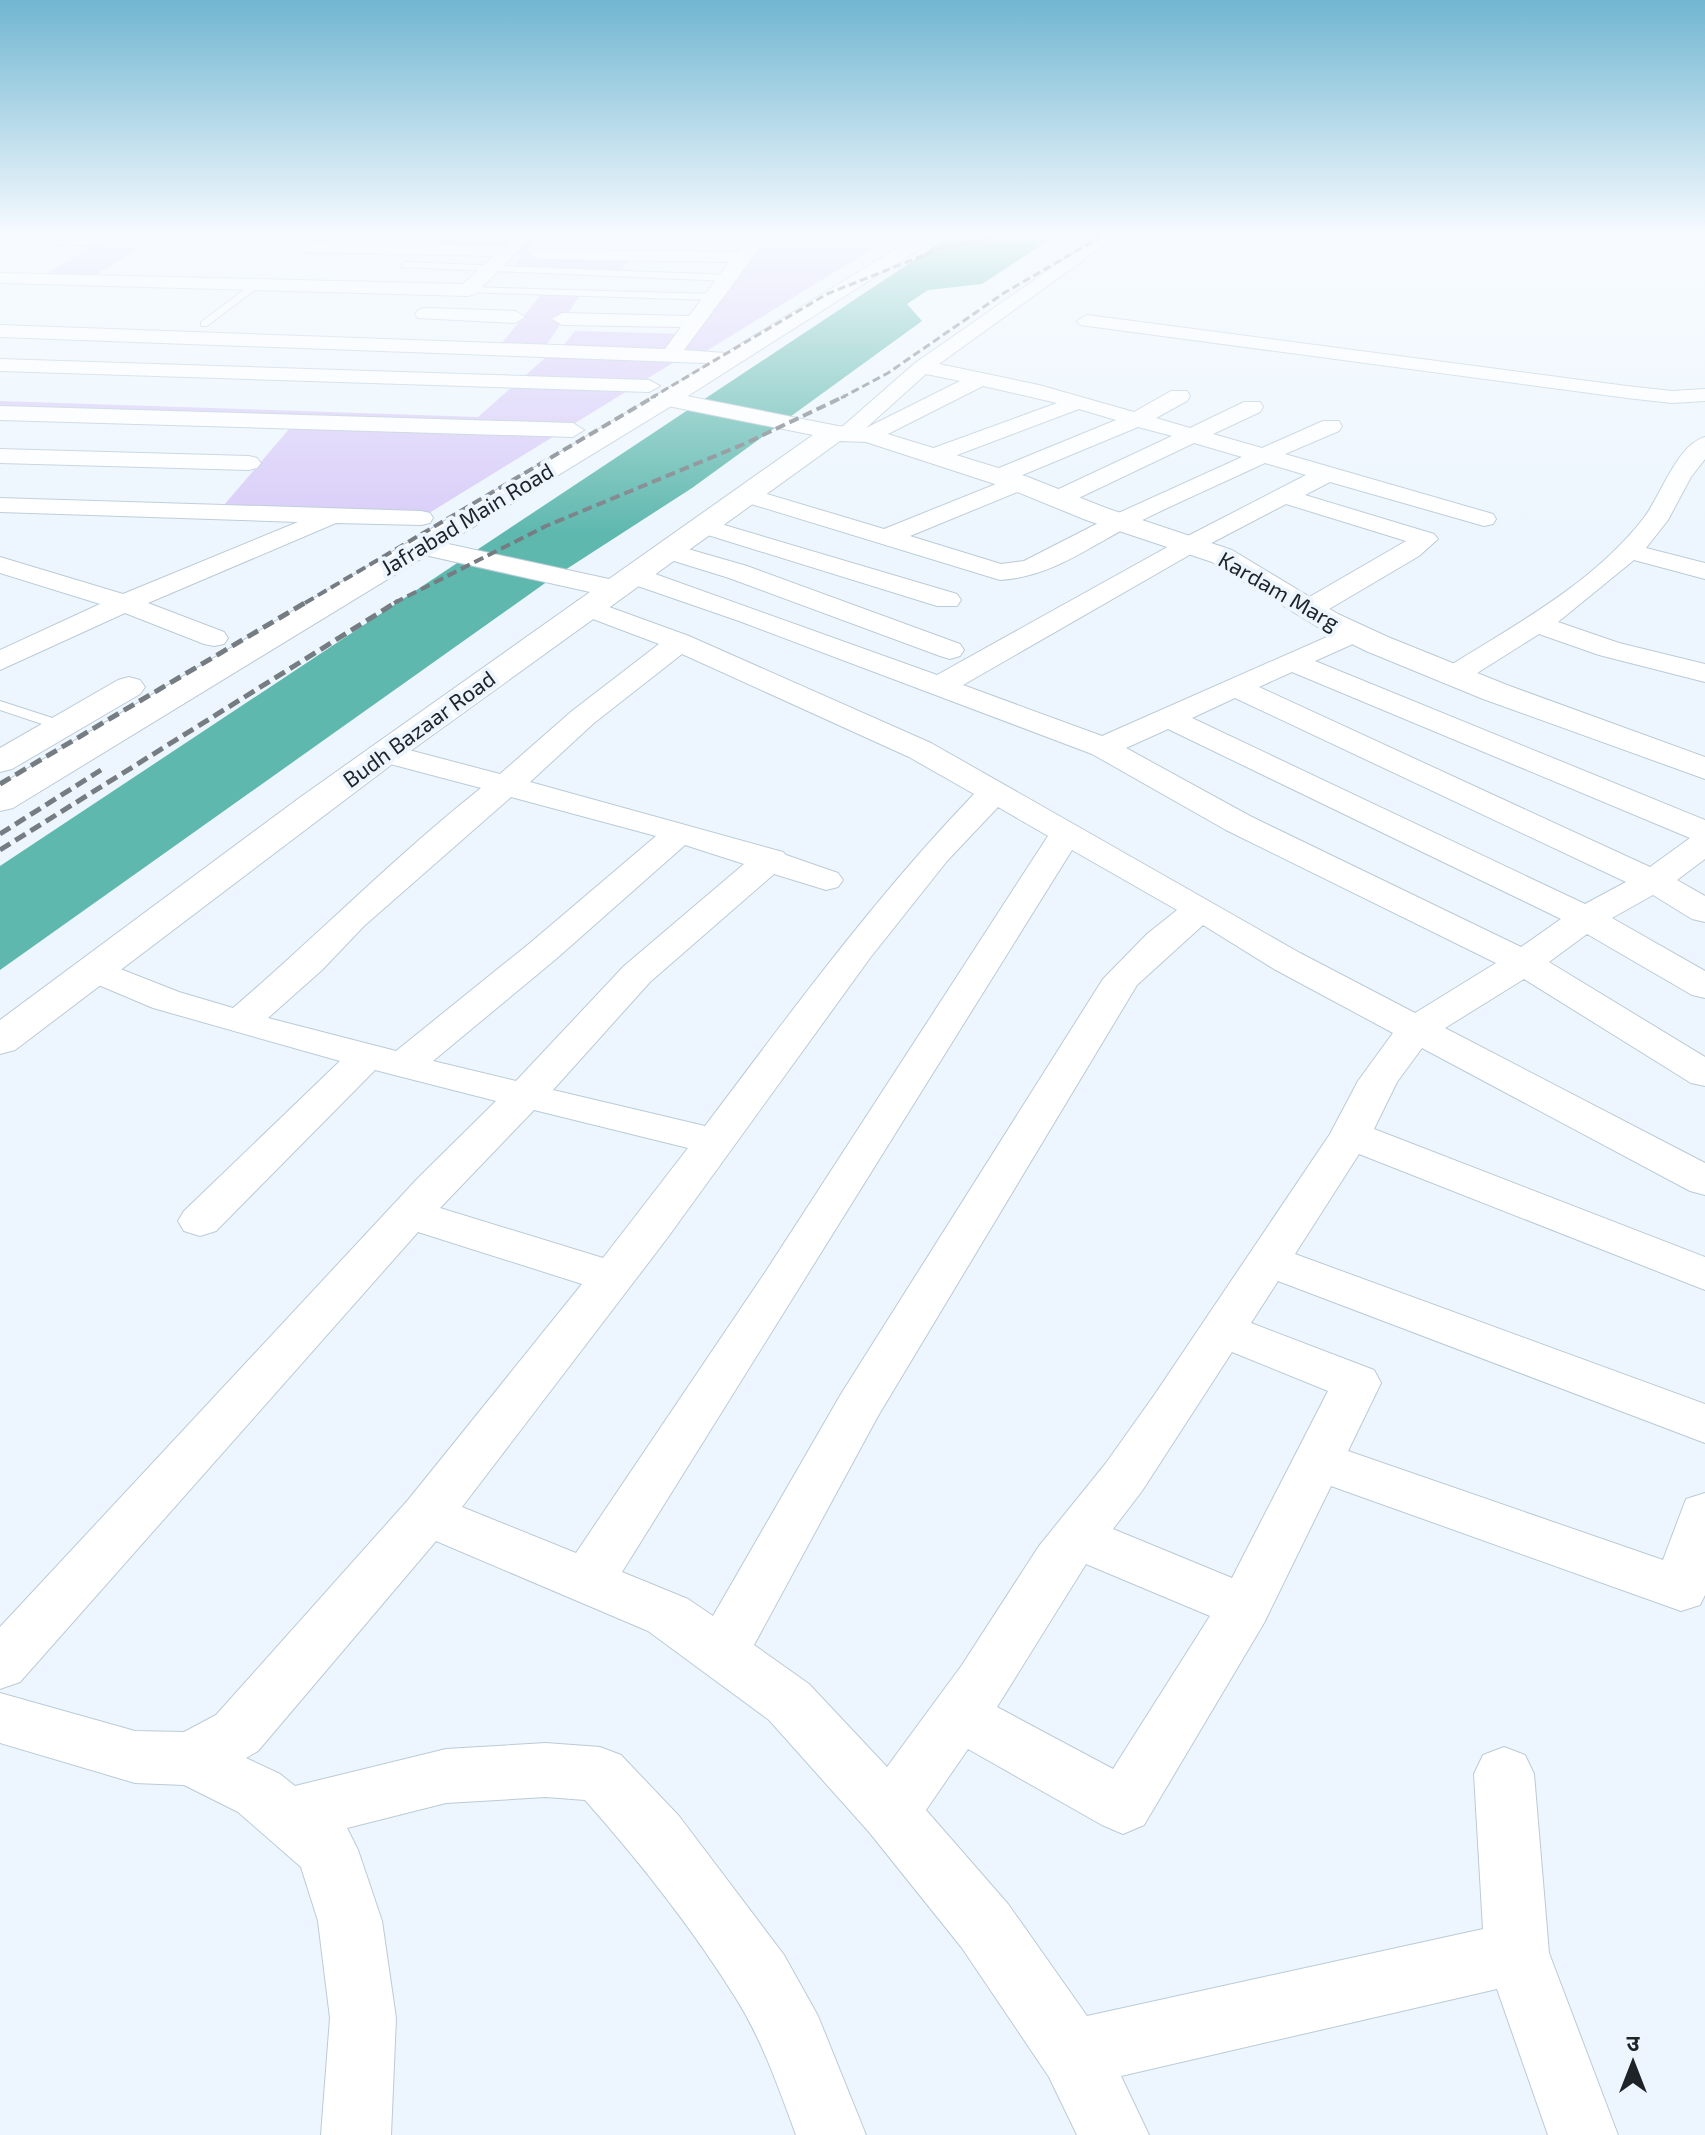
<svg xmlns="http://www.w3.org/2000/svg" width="1705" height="2135" font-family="'Exo 2','Noto Sans Devanagari',sans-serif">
<rect width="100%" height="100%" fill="#edf6fe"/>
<path fill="#d8ccf8" d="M113 235H161L95 275 46 274Z
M443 235H895L700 355 684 356 421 518 218 512 302 414 287 422 0 413V401L478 417 553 351 673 350 564 345 575 331 685 334 747 243 537 237 526 253 630 258 620 272 510 269 523 255 420 252Z
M543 292 581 294 547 344 502 343Z"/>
<path fill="#5eb8ae" d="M952 235H1057L982 284 928 290 907 304 922 321 692 488 548 581 0 970V866Z"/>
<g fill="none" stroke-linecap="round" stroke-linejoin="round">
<g stroke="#bbcbd7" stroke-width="2">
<path id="service" d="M404 262 728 275 733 278 728 281 401 267Z
M253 283 261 285 207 326H201V322Z
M468 287 714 294 719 297 714 300 465 292Z
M0 701 68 723 71 726 63 731 0 710Z"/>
</g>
<g stroke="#bbcbd7" stroke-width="2">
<path id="minor" d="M0 235H89L98 240 89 245 0 243Z
M517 235H535L475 294 468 296 0 283V273L463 284 494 256 303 252 294 247 303 242 505 246Z
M1099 235H1118L939 364 1039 385 1134 412 1171 391H1187L1190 396 1187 401 1156 418 1190 428 1244 402H1260L1263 407 1260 412 1213 434 1262 448 1323 421H1339L1342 426 1339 431 1285 454 1493 514 1496 519 1493 524 1484 526 1330 482 1305 495 1434 534 1438 539 1419 556 1319 615H1299L1295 609 1299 603 1406 541 1286 504 1198 550 963 685 1102 736 1354 625 1364 627 1368 633 1364 639 1315 661 1705 820V859L1677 880 1705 896V922L1692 919 1653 895 1612 918 1705 971V998L1692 995 1587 934 1549 962 1705 1057V1086L1691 1083 1524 979 1445 1028 1705 1163V1195L1690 1191 1422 1048 1397 1082 1374 1129 1705 1257V1290L1359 1154 1295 1254 1705 1404V1443L1278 1281 1251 1323 1374 1370 1381 1383 1348 1451 1663 1560 1686 1499 1705 1493V1595L1700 1605 1681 1611 1331 1486 1264 1623 1144 1825 1123 1834 1102 1825 968 1749 926 1810 1008 1904 1087 2016 1483 1929 1474 1774 1483 1755 1504 1747 1525 1755 1534 1774 1549 1953 1618 2135H1548L1497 1989 1121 2076 1149 2135H1077L1049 2077 962 1948 869 1832 769 1720 648 1631 436 1541 258 1751 246 1758 280 1774 295 1786 446 1749 546 1743 600 1747 621 1755 679 1816 784 1955 818 2016 866 2135H796C779 2089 763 2042 737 2000 693 1929 640 1862 585 1800L546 1797 446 1803 347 1828 358 1850 382 1921 396 2018 391 2135H321L330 2018 318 1921 301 1867 238 1812 184 1785 135 1783 0 1743V1693L135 1731 184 1732 216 1715 408 1500 582 1284 418 1232 20 1682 0 1689V1627L418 1178 496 1101 375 1070 216 1231 200 1236 184 1231 178 1221 184 1211 340 1061 153 1008 82 978 76 970 82 962 95 959 179 992 233 1008C317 936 394 857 481 788L375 760 370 753 375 746 386 744 500 774 572 711 659 644 577 613 573 607 577 601 587 599 689 636 931 743 1300 953 1415 1013 1496 963 1226 830 1092 754 739 621 626 582 622 576 626 570H644L937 675 1180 540 1306 475 1265 463C1220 484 1174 504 1130 526 1087 548 1051 577 1000 580L738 500 735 495 738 490 747 488 884 529 996 484 985 477 989 472 1116 420 1079 409 944 460H928L924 455 928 450 1057 403 983 386 876 440 868 442 857 435 846 440 835 433 915 363ZM926 374 960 381 866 428ZM1138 427 1172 436 1048 494 1045 499 1048 504H1066L1194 443 1242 457 1114 515 1024 561 1001 564 910 536 1027 488 1031 483 1027 478 1020 476ZM682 654 909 757 974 794C875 897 791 1012 705 1126L553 1090 650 982 774 874 826 890 838 887 843 880 838 873 786 855 783 852 530 782 594 723ZM1292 672 1690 838 1650 867 1259 687ZM1235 698 1626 882 1585 904 1192 718ZM1168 729 1561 919 1521 947 1250 816 1126 748ZM511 797 656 836 530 943 396 1051 268 1018 322 970 364 926ZM998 807 1048 836 766 1271 576 1553 462 1507 668 1237 870 958 947 861ZM685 845 744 864 624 966 516 1081 433 1061 556 959ZM1072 850 1177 910 1147 934 1103 979 841 1394 713 1616 688 1599 622 1572ZM1203 925 1274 969 1393 1033 1358 1081 1330 1134 1155 1394 1106 1463 1039 1546 962 1665 887 1767 809 1684 754 1645 878 1416 1137 985ZM534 1110 688 1148 603 1258 440 1208ZM1232 1352 1328 1391 1232 1578 1113 1529 1142 1491ZM1086 1564 1210 1616 1113 1769 997 1707Z
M753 237 762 242 753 257 684 350 739 354 742 358 739 362 732 364 0 337V325L665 349 681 327 562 325 552 319 562 313 689 316 729 262 539 259 530 254 533 250 737 252 747 238Z
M425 308 515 311 525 317 515 323 418 318 415 314 418 310Z
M1087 315 1627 386 1672 391 1705 389V401L1672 403 1627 398 1080 325 1077 321Z
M0 359 649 380 660 386 649 392 0 371Z
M0 406 573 423 584 430 573 437 0 420Z
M1705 437V459L1691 477 1668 520 1646 548 1705 563V579L1634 560 1558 622 1619 643 1705 664V682L1599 655 1539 634 1466 680 1456 683 1446 680 1441 674 1446 668C1515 625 1592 584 1643 519 1660 498 1677 444 1705 437Z
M0 449 249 456 257 458 261 463 257 468 249 470 0 463Z
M0 498 421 511 430 513 433 518 430 523 421 525 336 523 148 603 224 632 228 638 224 644 214 646 204 644 125 613 0 670V650L100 604 0 573V557L123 594 298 522 0 512Z
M704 519 957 594 961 600 957 606H937L695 531 692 526 695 521Z
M667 543 747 566 960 644 964 650 960 656 950 659 940 656 729 578 658 556 654 551 658 546Z"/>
</g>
<g stroke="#bbcbd7" stroke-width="2">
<path id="tertiary" d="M666 392 838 426 868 428 1028 477 1106 508 1232 550 1338 614 1388 637 1507 685 1705 757V779L1483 699 1366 651 1316 626 1212 562 1086 520 1010 489 866 442 840 441 391 765 15 1050 0 1054V1020L302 796 590 592 411 552 407 546 411 540 421 538 609 579 813 435 658 404 654 399 658 394Z"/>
</g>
<g stroke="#bbcbd7" stroke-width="2">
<path id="secondary" d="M919 235H941L691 394 13 808 0 811V785L675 384Z
M129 677 140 680 145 687 140 694 12 769 0 772V748L118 680Z"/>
</g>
<use href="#service" fill="#fff" fill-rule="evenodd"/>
<use href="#minor" fill="#fff" fill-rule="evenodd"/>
<use href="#tertiary" fill="#fff" fill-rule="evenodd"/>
<use href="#secondary" fill="#fff" fill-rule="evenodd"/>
<path stroke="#757c82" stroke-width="3" stroke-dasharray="8 4" stroke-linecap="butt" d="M651 398 827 294 937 250 1004 235
M841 398 888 373 1004 293 1104 235"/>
<path stroke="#757c82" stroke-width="4" stroke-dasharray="10 5" stroke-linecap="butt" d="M305 603 655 396
M394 603 546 526 744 444 845 396"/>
<path stroke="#757c82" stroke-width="5" stroke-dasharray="12 6" stroke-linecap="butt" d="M0 784 308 601
M0 834 101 770
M0 850 398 601"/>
</g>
<linearGradient id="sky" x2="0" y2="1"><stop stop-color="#71b6d1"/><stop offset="0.44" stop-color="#f7fbff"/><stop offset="1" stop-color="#f7fbff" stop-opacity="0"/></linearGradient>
<rect width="1705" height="534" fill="url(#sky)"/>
<g text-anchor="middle" stroke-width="8" stroke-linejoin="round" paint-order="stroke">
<g font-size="22" fill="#1d2327" stroke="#edf6fe">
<text transform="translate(467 519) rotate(-31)" y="8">Jafrabad Main Road</text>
<text transform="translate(1279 591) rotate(30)" y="8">Kardam Marg</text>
<text transform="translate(419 729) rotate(-36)" y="8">Budh Bazaar Road</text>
</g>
</g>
<g transform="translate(1633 2063)" stroke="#edf6fe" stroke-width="6" paint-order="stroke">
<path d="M0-6L14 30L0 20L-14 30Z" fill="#1d2327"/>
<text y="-12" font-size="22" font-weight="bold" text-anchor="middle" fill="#1d2327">उ</text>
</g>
</svg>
